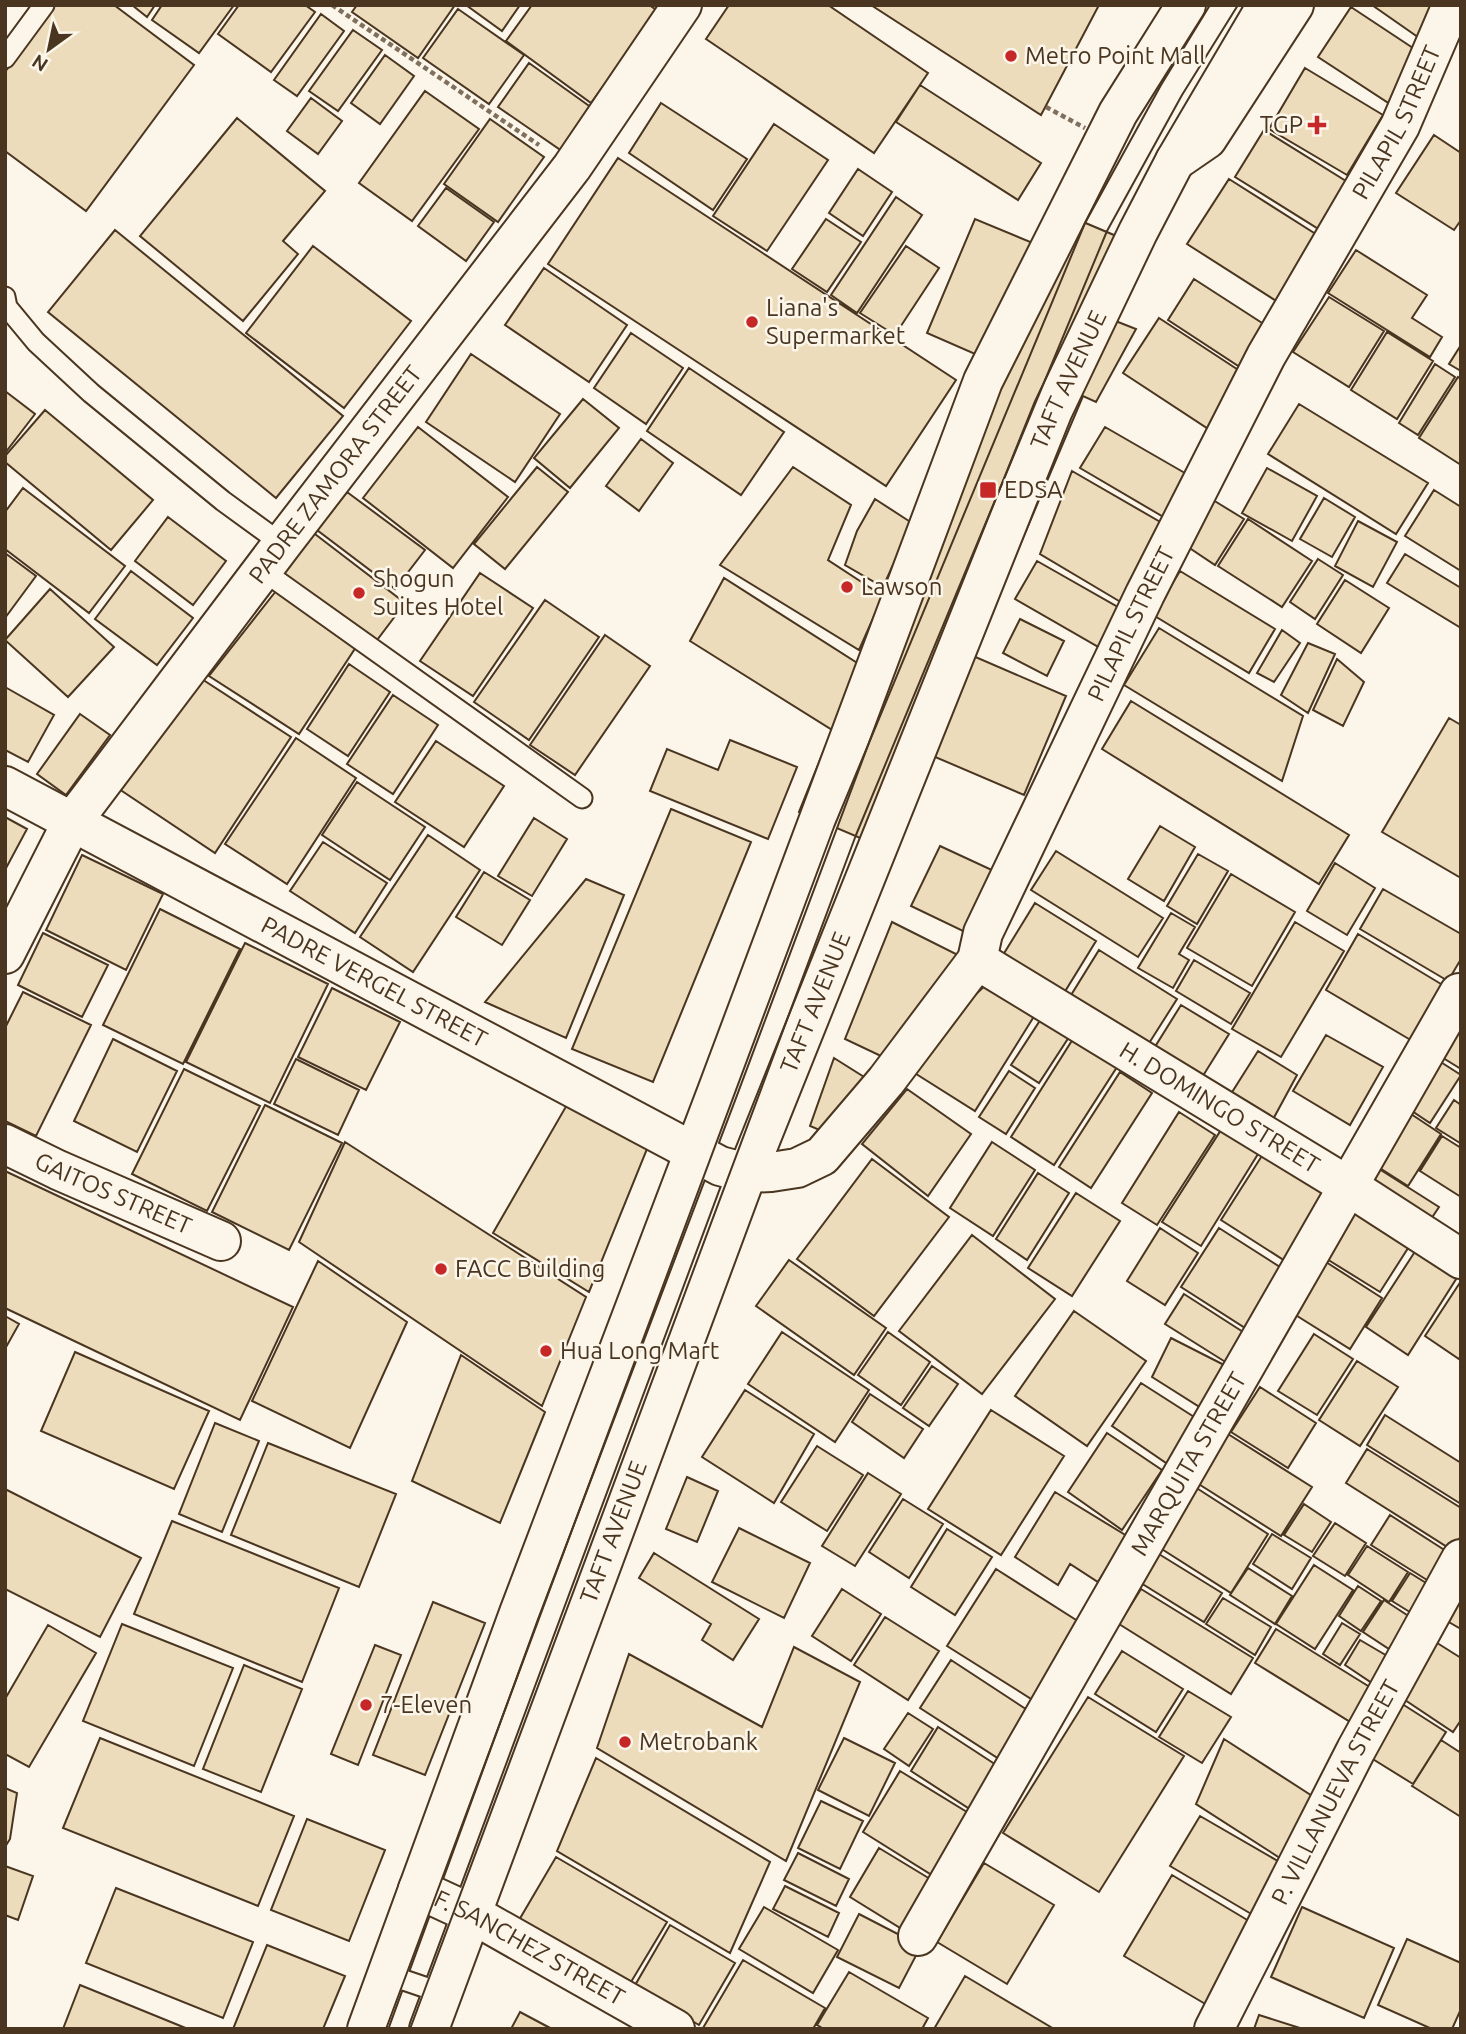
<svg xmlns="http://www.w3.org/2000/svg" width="1466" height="2034" font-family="Ubuntu,sans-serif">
<rect width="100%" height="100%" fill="#fbf6e9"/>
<path fill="#ecdcbc" stroke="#4a3520" stroke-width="2" d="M55 5H114L194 65 86 211 5 151V72Z
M132 5H155L147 17Z
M162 5H234L199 53 152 20Z
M239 5H305L315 12 271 72 218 34Z
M357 5H455L418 58 352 12Z
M466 5H520L502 31Z
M532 5H649L658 11 591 103 506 41Z
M729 5H828L928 73 874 153 706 39Z
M871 5H1099L1041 115Z
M1372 5H1441L1425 42Z
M1351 7 1422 54 1390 104 1318 57Z
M458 9 524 55 489 104 423 58Z
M321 14 344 31 297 96 274 80Z
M353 30 382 50 338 111 309 91Z
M385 55 414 76 380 124 351 103Z
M529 63 592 108 562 151 498 107Z
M1305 68 1383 115 1347 175 1269 129Z
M920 85 1041 163 1018 200 896 122Z
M425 91 479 129 412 221 359 183Z
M311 98 342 121 318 154 287 131Z
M661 103 747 159 713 210 629 153Z
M237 118 325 191 283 241 298 254 243 321 140 236Z
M490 119 544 157 498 222 444 184Z
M774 124 828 160 767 251 713 216Z
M1264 130 1354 186 1325 233 1235 177Z
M1434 135 1461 153V220L1454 230 1396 193Z
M618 158 956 380 886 486 548 264Z
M858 169 892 192 863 236 829 213Z
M1229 179 1322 238 1281 304 1187 244Z
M446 188 494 222 466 261 418 226Z
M896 197 922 215 857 313 831 295Z
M1050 208 1121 238 1113 320 1136 329 1096 402 1083 396 973 656 1066 696 1024 795 933 756 893 852 799 812 832 730 690 641 724 578 859 664 989 360 927 333 975 219 1035 244Z
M826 219 861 242 827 292 792 269Z
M115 230 343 416 276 498 48 312Z
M313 246 411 321 344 408 246 333Z
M906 246 939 268 895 335 860 313Z
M1356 250 1427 295 1412 318 1442 337 1430 357 1328 293Z
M544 268 627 325 589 382 505 325Z
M1194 279 1273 330 1246 371 1168 320Z
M1329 297 1384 331 1349 387 1293 352Z
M1159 318 1249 377 1213 432 1123 373Z
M1387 332 1433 361 1397 419 1351 390Z
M631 333 683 368 646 424 594 388Z
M1461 345V371L1449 364Z
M471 354 560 414 515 482 426 422Z
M1435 364 1455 377 1418 435 1399 423Z
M689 368 784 432 741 495 647 431Z
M1458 377 1461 379V465L1419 438Z
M5 391 35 414 5 453Z
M583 399 619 428 570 488 534 458Z
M1299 404 1428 483 1396 534 1268 454Z
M45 410 153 500 111 550 5 462V456Z
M418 427 508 497 453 568 363 498Z
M1105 427 1197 480 1172 522 1080 468Z
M641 439 673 463 639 511 606 486Z
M537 467 568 492 505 569 474 544Z
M793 467 851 505 828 560 883 596 859 650 720 565Z
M1267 468 1317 496 1292 541 1242 513Z
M1072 471 1169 527 1124 604 1040 554Z
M23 488 125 566 89 613 5 549V512Z
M1434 490 1461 507V571L1405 536Z
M347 492 425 550 395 589 317 530Z
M1324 498 1355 517 1332 557 1300 539Z
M875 499 912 523 883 587 845 565 857 531Z
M1213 500 1244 519 1215 565 1185 545Z
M168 517 226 561 193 605 135 561Z
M1248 519 1312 561 1282 607 1218 566Z
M1358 521 1397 542 1373 587 1335 566Z
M311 531 405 603 374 644 279 572Z
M5 553 36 576 5 618Z
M1405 554 1461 588V628L1387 583Z
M1318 559 1343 575 1315 619 1290 602Z
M1037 561 1123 610 1102 649 1015 599Z
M131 571 193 618 157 665 95 619Z
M1180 571 1275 629 1249 673 1153 615Z
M480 573 533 608 473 696 420 661Z
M1345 580 1389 608 1361 653 1317 624Z
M50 589 114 647 68 697 5 640Z
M276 591 358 644 299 734 209 676Z
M545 600 599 637 529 740 474 702Z
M1020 619 1064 641 1047 676 1003 653Z
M1159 628 1303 716 1282 781 1124 685Z
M1282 630 1300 643 1274 682 1257 673Z
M605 635 650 666 575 775 530 745Z
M1308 643 1335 654 1308 713 1281 695Z
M1337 659 1364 682 1343 726 1313 710Z
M349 664 390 692 348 756 307 729Z
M191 672 291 737 215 853 116 787Z
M5 687 54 715 28 762 5 750Z
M393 695 438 725 393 794 347 764Z
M1131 701 1349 835 1319 884 1102 749Z
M80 714 110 735 66 795 37 774Z
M1449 718 1461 725V878L1382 832Z
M296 738 356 778 287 884 225 844Z
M730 740 797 767 768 839 650 791 667 749 718 770Z
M436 741 504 786 464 847 395 802Z
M357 782 425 827 390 880 322 835Z
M671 809 751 842 653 1082 572 1049Z
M5 817 27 829 5 870Z
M534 818 567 839 532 896 498 876Z
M1160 826 1195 847 1164 901 1128 879Z
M428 835 480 870 413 972 360 937Z
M323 842 387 883 355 933 290 891Z
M940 846 994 871 965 932 911 906Z
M1056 851 1163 918 1138 957 1031 890Z
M1198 854 1228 871 1197 924 1167 906Z
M82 855 163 894 126 970 46 930Z
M1335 863 1375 888 1347 935 1307 911Z
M484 872 530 900 502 945 456 917Z
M1231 874 1295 912 1252 986 1187 948Z
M586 879 624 895 566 1038 485 1002Z
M1383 889 1461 934V959L1448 981 1360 929Z
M1035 903 1096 941 1064 993 1003 955Z
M160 909 240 949 183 1064 103 1025Z
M1171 913 1195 927 1179 954 1189 960 1173 988 1138 968Z
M892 922 966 959 883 1057 845 1039Z
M1295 922 1344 951 1281 1057 1232 1029Z
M43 933 108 965 82 1017 18 985Z
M1358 934 1446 987 1414 1042 1326 990Z
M245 943 328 984 270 1103 186 1062Z
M1099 950 1177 999 1146 1048 1068 1000Z
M1194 960 1250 993 1231 1024 1176 991Z
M991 980 1038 1010 975 1111 913 1072 940 1028Z
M332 988 400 1022 366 1090 298 1057Z
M23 992 91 1025 36 1136 5 1121V1028Z
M1181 1005 1229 1034 1201 1079 1153 1050Z
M1461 1013V1069L1435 1053Z
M1041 1019 1069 1037 1039 1083 1011 1065Z
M1326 1035 1383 1067 1350 1125 1293 1091Z
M113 1039 177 1071 137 1152 74 1121Z
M1073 1039 1117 1067 1054 1165 1011 1137Z
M1258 1051 1297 1075 1271 1123 1229 1097Z
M834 1058 872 1082 829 1134 810 1126Z
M296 1059 359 1090 338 1135 274 1104Z
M1436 1059 1461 1075 1430 1123 1406 1107Z
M184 1069 260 1106 207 1211 132 1174Z
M1009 1071 1035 1088 1006 1134 979 1117Z
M1120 1072 1152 1093 1091 1188 1059 1167Z
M907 1089 971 1134 928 1196 862 1144Z
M1454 1100 1461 1105 1460 1143 1436 1128Z
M568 1103 647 1149 589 1292 493 1233Z
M265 1105 342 1143 289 1250 212 1212Z
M1179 1112 1215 1135 1157 1225 1122 1203Z
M1408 1112 1441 1134 1408 1186 1375 1165Z
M1221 1130 1258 1154 1201 1246 1162 1222Z
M1442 1136 1461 1148V1197L1420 1171Z
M345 1142 586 1297 542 1406 299 1242Z
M992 1142 1035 1170 993 1236 950 1208Z
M1265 1151 1337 1196 1293 1266 1221 1220Z
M872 1159 949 1217 874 1316 797 1259Z
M1376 1167 1439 1207 1425 1228 1363 1188Z
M5 1171 293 1307 240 1420 5 1308Z
M1038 1173 1069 1193 1027 1260 996 1239Z
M1076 1193 1120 1221 1072 1296 1028 1268Z
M1352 1208 1410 1245 1380 1292 1322 1256Z
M1160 1228 1198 1253 1165 1305 1127 1281Z
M1219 1228 1291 1274 1253 1333 1181 1287Z
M972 1235 1055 1299 982 1394 899 1331Z
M1416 1250 1458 1276 1408 1355 1366 1327Z
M789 1260 886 1328 854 1375 756 1306Z
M318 1261 407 1322 350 1448 252 1401Z
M1326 1262 1382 1298 1350 1349 1294 1314Z
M1461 1281V1356L1459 1359 1425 1336Z
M1184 1294 1254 1339 1235 1368 1165 1324Z
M1074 1311 1146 1361 1087 1446 1015 1396Z
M5 1316 19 1324 5 1349Z
M782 1332 869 1390 835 1442 748 1384Z
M888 1332 930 1362 901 1405 858 1375Z
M1314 1334 1353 1359 1317 1415 1278 1391Z
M1171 1338 1232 1369 1206 1411 1152 1377Z
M75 1352 209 1411 174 1489 41 1431Z
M461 1355 545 1412 500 1523 412 1481Z
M1357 1361 1398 1387 1360 1446 1319 1420Z
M932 1366 958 1384 929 1426 903 1408Z
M1141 1383 1202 1422 1172 1467 1112 1426Z
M1260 1387 1316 1423 1288 1468 1231 1432Z
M745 1390 814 1434 774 1503 702 1457Z
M870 1394 923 1429 904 1458 852 1422Z
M991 1410 1064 1456 1001 1555 928 1509Z
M1385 1415 1461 1463V1504L1367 1445Z
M215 1423 259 1441 222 1532 179 1514Z
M1107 1433 1162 1470 1122 1530 1068 1492Z
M1228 1434 1312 1487 1281 1536 1197 1483Z
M268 1443 396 1494 359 1587 231 1535Z
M817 1446 863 1475 827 1531 781 1502Z
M1367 1449 1461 1508V1536L1452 1550 1346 1483Z
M868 1473 901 1494 855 1566 822 1546Z
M687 1477 718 1491 697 1542 666 1529Z
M1195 1487 1268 1534 1231 1593 1157 1546Z
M5 1489 141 1558 100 1637 5 1589Z
M1055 1492 1127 1536 1098 1582 1070 1564 1058 1585 1015 1557Z
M903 1499 943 1524 909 1578 869 1552Z
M1304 1504 1331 1522 1312 1552 1284 1535Z
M1390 1515 1446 1551 1427 1580 1371 1545Z
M172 1521 339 1588 302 1682 134 1614Z
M1335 1523 1366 1543 1345 1576 1313 1556Z
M739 1528 810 1563 784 1618 712 1582Z
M947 1529 992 1557 955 1615 911 1587Z
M1272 1534 1311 1558 1292 1589 1253 1564Z
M1367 1546 1408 1572 1389 1602 1348 1575Z
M1154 1551 1222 1593 1204 1622 1136 1580Z
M654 1553 759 1619 733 1660 702 1640 711 1624 639 1578Z
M1314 1565 1353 1590 1315 1649 1276 1624Z
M1248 1568 1292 1596 1275 1624 1230 1595Z
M996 1569 1084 1625 1036 1702 947 1646Z
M1410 1573 1431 1586 1413 1614 1392 1601Z
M1461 1583V1629L1440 1617Z
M1358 1586 1381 1601 1361 1631 1339 1616Z
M842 1589 881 1614 851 1661 812 1636Z
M1141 1589 1253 1658 1231 1694 1119 1624Z
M1223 1598 1271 1627 1255 1655 1206 1624Z
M1384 1600 1410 1617 1389 1649 1363 1632Z
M433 1602 485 1623 425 1775 373 1755Z
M885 1617 939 1651 908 1700 854 1665Z
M1342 1623 1360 1634 1340 1665 1323 1654Z
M122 1624 233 1668 194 1766 83 1721Z
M48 1625 96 1653 29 1767 5 1754V1699Z
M1276 1629 1373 1689 1352 1723 1255 1663Z
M1360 1640 1389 1657 1372 1683 1345 1665Z
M1434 1641 1461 1658V1720L1453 1732 1399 1696Z
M375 1645 401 1655 358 1765 331 1754Z
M794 1647 860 1682 786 1861 597 1748 629 1654 762 1727Z
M1122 1651 1183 1689 1156 1732 1095 1694Z
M951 1660 1041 1719 1010 1766 920 1708Z
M244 1665 302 1689 261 1792 203 1769Z
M1188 1691 1231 1717 1202 1763 1159 1737Z
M1088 1697 1184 1756 1099 1892 1003 1833Z
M1396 1700 1446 1732 1413 1784 1363 1753Z
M908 1713 933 1729 909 1766 884 1749Z
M938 1727 1007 1772 979 1815 911 1771Z
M100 1738 294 1816 258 1906 63 1828Z
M844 1738 895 1763 869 1816 818 1790Z
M1224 1739 1320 1801 1283 1860 1196 1804Z
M1441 1740 1461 1753V1817L1412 1786Z
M596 1758 770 1862 730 1953 557 1851Z
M900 1771 980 1820 943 1882 863 1832Z
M5 1788 17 1793 10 1839 5 1847Z
M821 1801 863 1821 840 1869 798 1848Z
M1200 1816 1283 1864 1253 1915 1170 1866Z
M307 1819 385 1850 349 1941 271 1910Z
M879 1848 940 1885 910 1934 850 1897Z
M798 1853 849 1879 836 1906 784 1880Z
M556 1857 667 1922 625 1992 515 1927Z
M984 1863 1054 1905 1007 1984 937 1942Z
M5 1866 33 1876 18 1920 5 1915Z
M1172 1875 1254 1924 1207 2005 1124 1956Z
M785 1886 839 1913 828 1937 773 1909Z
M116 1888 253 1942 223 2018 86 1963Z
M764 1907 838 1950 813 1993 739 1949Z
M1302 1907 1394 1948 1364 2018 1271 1977Z
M859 1914 921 1946 899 1988 837 1957Z
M670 1925 735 1963 699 2025 634 1987Z
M1407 1939 1461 1963V2009L1452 2029H1432L1378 2005Z
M267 1945 345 1976 323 2029H233Z
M743 1960 825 2008 813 2029 703 2028Z
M849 1972 928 2018 922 2029H824L817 2025Z
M965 1976 1054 2029H934Z
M80 1985 188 2029H63Z
M520 2012 552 2029H511Z
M1259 2015 1303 2029H1254Z"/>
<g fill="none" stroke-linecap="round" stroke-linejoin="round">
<g stroke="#4a3520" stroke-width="23">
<path id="lane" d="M5 58 44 5
M5 297 7 307 36 342 91 393 223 501 282 544
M262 570 582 798
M386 1974 442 1993"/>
</g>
<g stroke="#4a3520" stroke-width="42">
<g id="street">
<path id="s1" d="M5 786 720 1166 747 1173 771 1172 797 1168 822 1156 886 1081 977 960 983 933 1145 594 1266 356 1400 126 1452 5"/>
<path id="s2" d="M977 960 1348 1186 1461 1259"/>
<path id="s3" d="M5 1144 58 1170 221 1241"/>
<path id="s4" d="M418 1889 472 1914 675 2029"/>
<path id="s5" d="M918 1936 1459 993"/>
<path id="s6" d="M1214 2029 1356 1750 1461 1559"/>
</g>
</g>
<g stroke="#4a3520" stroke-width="42">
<g id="secondary">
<path id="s7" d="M5 954 72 822 282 544 572 167 682 5"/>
</g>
</g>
<g stroke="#4a3520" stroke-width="42">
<g id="primary">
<path d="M367 2029 519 1613 718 1089 983 381 1118 113 1186 5"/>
<path id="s8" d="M429 2029 747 1173 1053 410 1138 232 1175 161 1267 5"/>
</g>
</g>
<g stroke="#4a3520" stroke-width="42">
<path id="highway" d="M1175 161 1207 139 1294 5"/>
</g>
<path stroke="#7f6f5c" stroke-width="4.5" stroke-dasharray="5 3.5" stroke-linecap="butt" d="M332 5 539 145"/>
<use href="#lane" stroke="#fbf6e9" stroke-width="19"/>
<use href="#street" stroke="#fbf6e9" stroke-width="38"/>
<use href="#secondary" stroke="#fbf6e9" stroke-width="38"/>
<use href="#primary" stroke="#fbf6e9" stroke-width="38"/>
<use href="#highway" stroke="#fbf6e9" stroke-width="38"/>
<path stroke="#4a3520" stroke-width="2" d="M386 2029 834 827 1085 223 1161 85 1210 5
M410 2029 856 835 1107 231 1182 95 1238 5"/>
<path stroke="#7f6f5c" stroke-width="4.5" stroke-dasharray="5 3.5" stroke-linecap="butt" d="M1046 107 1085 128"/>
</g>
<g fill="#c62828" stroke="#fbf6e9" stroke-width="2.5">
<circle cx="1011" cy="56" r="7"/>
<path d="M1313.5 114.5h7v7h7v7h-7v7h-7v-7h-7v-7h7z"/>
<circle cx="752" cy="322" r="7"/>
<rect x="979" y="481" width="18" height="18" rx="3.5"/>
<circle cx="847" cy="587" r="7"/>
<circle cx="359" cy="593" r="7"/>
<circle cx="441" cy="1269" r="7"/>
<circle cx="546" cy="1351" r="7"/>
<circle cx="366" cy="1705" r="7"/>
<circle cx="625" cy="1742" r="7"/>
</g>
<g text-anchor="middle" stroke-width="5" stroke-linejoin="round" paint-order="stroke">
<g font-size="24" fill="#4a3520" stroke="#fbf6e9" text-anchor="start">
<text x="1025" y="64">Metro Point Mall</text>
<text x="1303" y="133" text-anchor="end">TGP</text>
<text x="766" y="316">Liana's<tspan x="766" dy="28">Supermarket</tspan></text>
<text x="1004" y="498">EDSA</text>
<text x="373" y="587">Shogun<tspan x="373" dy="28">Suites Hotel</tspan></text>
<text x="861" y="595">Lawson</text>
<text x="455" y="1277">FACC Building</text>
<text x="560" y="1359">Hua Long Mart</text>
<text x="380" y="1713">7-Eleven</text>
<text x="639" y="1750">Metrobank</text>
</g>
<g font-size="24" fill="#4a3520" stroke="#fbf6e9">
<text dy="8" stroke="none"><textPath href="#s1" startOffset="2104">PILAPIL STREET</textPath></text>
<text dy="8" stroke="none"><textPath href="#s8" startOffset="1769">TAFT AVENUE</textPath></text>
<text dy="8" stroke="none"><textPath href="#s7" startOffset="584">PADRE ZAMORA STREET</textPath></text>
<text dy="8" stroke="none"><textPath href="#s1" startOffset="1536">PILAPIL STREET</textPath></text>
<text dy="8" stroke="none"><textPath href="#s1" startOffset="418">PADRE VERGEL STREET</textPath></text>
<text dy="8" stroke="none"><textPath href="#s8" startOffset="1097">TAFT AVENUE</textPath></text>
<text dy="8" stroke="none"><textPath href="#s2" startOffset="284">H. DOMINGO STREET</textPath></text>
<text dy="8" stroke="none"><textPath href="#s3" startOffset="119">GAITOS STREET</textPath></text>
<text dy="8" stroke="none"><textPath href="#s5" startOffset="544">MARQUITA STREET</textPath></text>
<text dy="8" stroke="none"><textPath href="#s8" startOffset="530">TAFT AVENUE</textPath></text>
<text dy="8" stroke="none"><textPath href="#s6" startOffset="266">P. VILLANUEVA STREET</textPath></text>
<text dy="8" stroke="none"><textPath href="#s4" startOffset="126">F. SANCHEZ STREET</textPath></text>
</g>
</g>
<rect width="1466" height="2034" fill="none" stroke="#4a3520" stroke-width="14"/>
<g transform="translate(49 49) rotate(213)" stroke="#fbf6e9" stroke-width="5" paint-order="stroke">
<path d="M0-5L12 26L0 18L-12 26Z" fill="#4a3520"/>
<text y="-10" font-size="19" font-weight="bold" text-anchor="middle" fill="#4a3520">N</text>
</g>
</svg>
